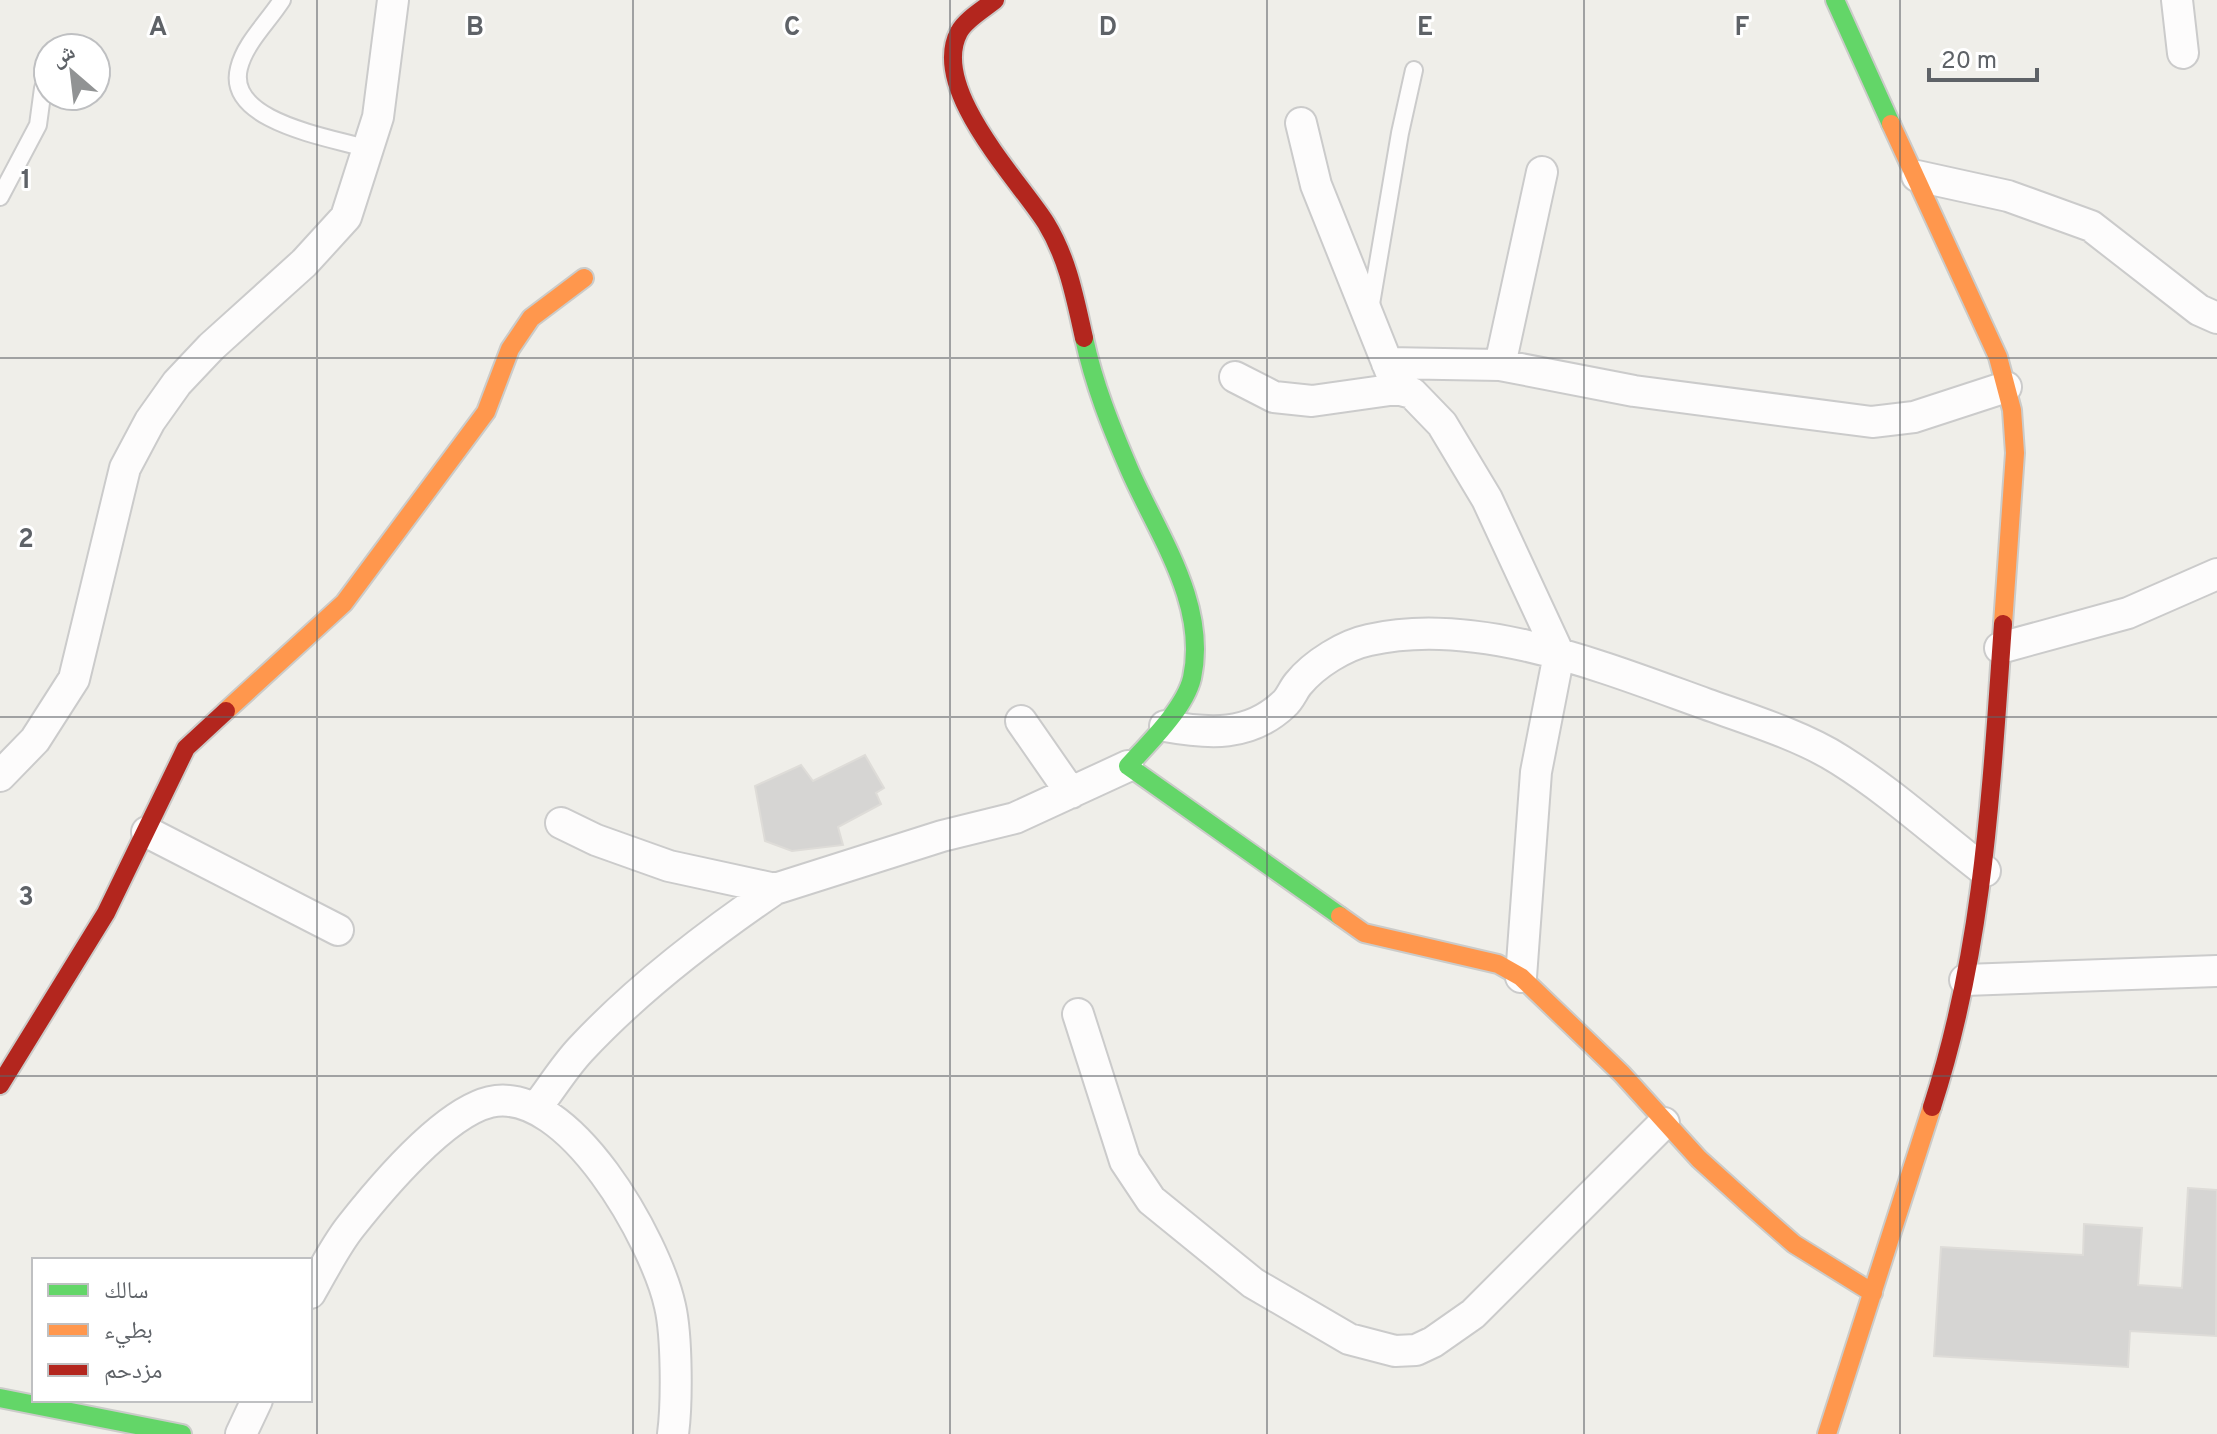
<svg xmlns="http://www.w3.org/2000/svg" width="2217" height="1434" font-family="Overpass,'Noto Naskh Arabic',sans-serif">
<rect width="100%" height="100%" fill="#efeee9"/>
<path fill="#d6d5d3" stroke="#dedcd8" stroke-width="2" d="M865 755 884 788 876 793 881 804 838 827 843 845 792 851 765 841 755 786 801 765 813 781Z
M2188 1188 2217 1190 2216 1336 2130 1331 2128 1367 1934 1356 1941 1247 2083 1255 2084 1224 2142 1228 2138 1285 2182 1288Z"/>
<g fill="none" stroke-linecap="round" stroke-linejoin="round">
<g stroke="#cbcbcb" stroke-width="20">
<path id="lane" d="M282 0C268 22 245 43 239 68 225 122 330 137 368 149
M0 197 38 125 43 88
M1370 310 1400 133 1414 70"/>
</g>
<g stroke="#cbcbcb" stroke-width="34">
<path id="street" d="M2177 0 2183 53
M1301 123 1316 185 1394 380
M1917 176 2008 196 2091 226 2199 310 2217 318
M1387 363 1500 365 1634 391 1872 422 1914 417 2006 387
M1500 365 1542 172
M1235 377 1274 397 1312 401 1397 389 1412 393 1442 424 1487 499 1559 654 1536 772 1521 977
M2000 648 2128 613 2217 574
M1021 721 1071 793
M1165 726C1209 734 1249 737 1284 704 1290 699 1293 690 1298 684 1314 664 1345 645 1369 640 1477 615 1606 668 1706 704 1748 719 1803 736 1840 760 1891 792 1937 834 1985 871
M0 776 35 740 74 679 125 468 150 421 177 383 211 347 304 263 346 217 378 117 393 0
M561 823 596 840 669 866 775 889 942 836 1015 818 1128 766
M147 832 338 930
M1965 980 2217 971
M1078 1014 1125 1161 1151 1200 1253 1283 1349 1339 1395 1351 1416 1350 1433 1342 1473 1314 1664 1123
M536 1108C551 1089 564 1067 581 1049 637 989 706 936 775 889
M310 1293C323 1271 335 1246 351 1226 381 1188 444 1113 490 1102 569 1084 656 1242 670 1306 677 1336 677 1404 673 1434
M241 1434 257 1400"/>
</g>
<g stroke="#cbcbc9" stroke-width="22">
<path id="fast" d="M1835 0 1891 124
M1084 338C1094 385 1111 427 1130 471 1158 535 1208 604 1192 678 1185 708 1149 743 1128 766L1340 916
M0 1398 182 1434"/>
</g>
<g stroke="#cbcbc9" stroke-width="22">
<path id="slow" d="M1891 124 1998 357 2012 410 2015 453 2003 624
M226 711 344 603 486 412 510 349 531 318 584 278
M1340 916 1364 933 1498 964 1521 977 1622 1074 1699 1159 1752 1207 1794 1244 1873 1293
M1827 1434 1932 1107"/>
</g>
<g stroke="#cbcbc9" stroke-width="22">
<path id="jam" d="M995 0C984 9 965 20 959 32 929 88 1018 179 1046 223 1068 259 1075 298 1084 338
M0 1085 106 913 186 748 226 711
M1932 1107C1984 947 1991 790 2003 624"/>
</g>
<use href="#lane" stroke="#fdfcfc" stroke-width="16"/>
<use href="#street" stroke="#fdfcfc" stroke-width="30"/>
<use href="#fast" stroke="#63d668" stroke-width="18"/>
<use href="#slow" stroke="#ff974d" stroke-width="18"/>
<use href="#jam" stroke="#b3261e" stroke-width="18"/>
</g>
<path fill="none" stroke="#5e6267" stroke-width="2" stroke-opacity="0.55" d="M317 0V1434M633 0V1434M950 0V1434M1267 0V1434M1584 0V1434M1900 0V1434M0 358H2217M0 717H2217M0 1076H2217"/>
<g font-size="26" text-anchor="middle" font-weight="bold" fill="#5e6267" stroke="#fff" stroke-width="6" stroke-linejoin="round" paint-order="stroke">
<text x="158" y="35">A</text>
<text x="475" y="35">B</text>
<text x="792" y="35">C</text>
<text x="1108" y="35">D</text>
<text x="1425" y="35">E</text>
<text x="1742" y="35">F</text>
<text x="26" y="188">1</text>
<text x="26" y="547">2</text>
<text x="26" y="905">3</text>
</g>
<rect x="32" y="1258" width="280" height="144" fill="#ffffff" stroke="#bfc0c2" stroke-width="2"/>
<rect x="48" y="1284" width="40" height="12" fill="#63d668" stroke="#bfc0c2" stroke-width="2"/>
<text x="104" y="1298" font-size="24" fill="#5e6267">سالك</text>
<rect x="48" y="1324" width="40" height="12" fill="#ff974d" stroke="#bfc0c2" stroke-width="2"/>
<text x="104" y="1338" font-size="24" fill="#5e6267">بطيء</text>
<rect x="48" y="1364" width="40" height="12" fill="#b3261e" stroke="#bfc0c2" stroke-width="2"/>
<text x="104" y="1378" font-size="24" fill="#5e6267">مزدحم</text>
<g transform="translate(72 72) rotate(332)"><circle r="38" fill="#ffffff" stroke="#bfc0c2" stroke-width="2"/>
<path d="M0-6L14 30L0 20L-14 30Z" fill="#919394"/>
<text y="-12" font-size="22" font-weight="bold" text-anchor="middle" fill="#5e6267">ش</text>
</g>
<path d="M1929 68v12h108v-12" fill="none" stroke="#5e6267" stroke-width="4"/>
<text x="1941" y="68" font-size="24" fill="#5e6267" stroke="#ffffff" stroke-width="6" paint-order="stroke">20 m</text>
</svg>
